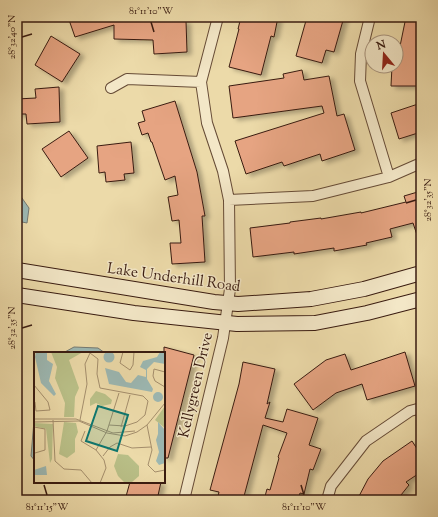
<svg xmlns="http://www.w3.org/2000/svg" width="438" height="517" font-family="'Sorts Mill Goudy',serif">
<defs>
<filter id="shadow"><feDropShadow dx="4.5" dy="2.5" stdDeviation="2" flood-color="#0004"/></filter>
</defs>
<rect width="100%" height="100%" fill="#ecdaa9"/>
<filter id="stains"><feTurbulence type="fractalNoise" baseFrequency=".005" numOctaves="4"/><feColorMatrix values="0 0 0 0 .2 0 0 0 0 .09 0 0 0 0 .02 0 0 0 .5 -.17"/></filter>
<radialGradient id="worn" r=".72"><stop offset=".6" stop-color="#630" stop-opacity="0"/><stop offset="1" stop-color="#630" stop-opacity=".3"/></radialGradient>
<path fill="#9cb8b3" stroke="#747972" d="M17 191 29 208 27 223 17 221Z
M74 347 98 348 105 353H63Z
M35 409V461L31 456Z"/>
<path fill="#e6a482" stroke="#391b10" filter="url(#shadow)" d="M68 17H146V19L176 17V21H186L187 52 154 54 153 40 114 39V25L75 37Z
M241 17H278L274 37 271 36 261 75 229 67 239 29H238Z
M307 17H344L334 52 326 50 322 63 296 56Z
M406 17H421L420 86H391L392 66H396V51H399Z
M51 36 80 54 62 82 35 65Z
M302 70 304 80 329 76 337 116 344 114 355 150 322 161 320 154 284 166 282 162 246 174 235 141 324 113 322 106 233 118 229 86 284 78 283 74Z
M59 87 60 122 27 124 26 114H17V99L36 98 35 89Z
M175 101 197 172 205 216H202L205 262 172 264 170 243H181L179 220 172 221 168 197 178 195 175 176 165 180 152 142H151L148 133 142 135 138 123 145 121 142 111Z
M421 103V132L399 139 391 113Z
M69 131 88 158 61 177 42 149Z
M131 142 134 173 124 174 125 180 106 182 105 172 99 173 97 146Z
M421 191V241H419L413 223 390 229 392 237 366 243 367 245 334 251V248L294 254V252L253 257 250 228 290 223V222L321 218V219L361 212V213L406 202 404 196Z
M164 347 194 355 168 458H164Z
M405 352 415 386 367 400 362 384 336 393 313 410 294 384 326 360 345 354 351 370Z
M243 362 275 369 267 404 270 402 265 418 283 422 287 409 318 418 309 445 321 449 313 470 310 469 304 494 300 493 298 500H264L267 489 270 490 279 458 278 457 287 433 263 425 243 500H217L219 492 210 490 239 384Z
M412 441 421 455V472L406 482 409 485 397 500H357L368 479 383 461Z
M130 482H161L157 500H125Z"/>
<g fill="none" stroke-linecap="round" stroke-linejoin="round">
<g stroke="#664b36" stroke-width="12">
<path id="street" d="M370 17 361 54 360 81 389 177
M111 88 127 79 201 82
M229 200 313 196 389 177 421 163
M184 500 223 338 230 289 229 200 223 171 207 123 201 82 218 17
M327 500 331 486 366 441 410 411 421 408"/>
</g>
<g stroke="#391b10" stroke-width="16">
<path id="secondary" d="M17 270 214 302 238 304 311 299 364 289 421 273
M17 295 134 313 237 324 315 323 367 313 421 299"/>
</g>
<use href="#street" stroke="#f3e7c7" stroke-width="10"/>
<use href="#secondary" stroke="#f3e7c7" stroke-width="14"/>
</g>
<path fill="none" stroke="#391b10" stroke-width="1.5" d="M151 22 154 32M22 37 32 34M406 203 416 200M22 328 32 325M44 485 47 495M301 485 304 495"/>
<g text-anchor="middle" stroke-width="3" stroke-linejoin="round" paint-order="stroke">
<g font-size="15" fill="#391b10" stroke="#f3e7c7">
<text transform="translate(174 277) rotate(8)" y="5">Lake Underhill Road</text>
<text transform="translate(195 385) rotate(-77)" y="5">Kellygreen Drive</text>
</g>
</g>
<g transform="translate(34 352)">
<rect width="131" height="131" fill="#ecdaa9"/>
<path d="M17 0H49L35 8 45 36 41 45 40 65H30L31 51 21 26 23 15ZM62 39 71 42 78 48 77 52 68 54 62 51 56 54V47ZM131 54V76L121 68ZM30 70 42 71 44 80 41 87V100L33 106 25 102ZM0 71 19 72 18 107 16 111 12 77 0 74ZM84 102 94 103 105 114V124L98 130 91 131 84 124 80 114Z" fill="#b9bf87"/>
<path d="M69.5 5a5.5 5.5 0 1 1 11 0a5.5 5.5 0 1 1-11 0ZM2 0H13V8L19 12 15 29 22 42 20 44 7 31 1 5ZM126 0H131V12L120 10 113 17V27L119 37 118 40 75 32 71 16 85 20 92 30 97 31 104 23 112 25V18L106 15 109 9 123 5ZM119 45a5 5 0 1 1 10 0a5 5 0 1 1-10 0ZM124 70 131 78V111L125 113 122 109 125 100 122 88 124 82ZM12 114 13 123H0V118Z" fill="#9cb8b3"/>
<path fill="none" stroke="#a48e6c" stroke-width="1" d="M89 0 86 11 96 18 99 13 100 0M56 1 64 7 63 22 66 36 109 44 114 49 111 63 103 70 91 74 75 73M131 20 120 17 119 24 121 29 131 35M0 33 14 50 16 58 2 59 1 50M0 67H42L79 81 101 79M19 68 21 109 30 117 47 118 58 131M46 68 53 32 51 12 56 1M0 70 45 69 73 81 91 84 103 80 113 73 131 51M113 73 118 98 114 113 121 120 131 118M0 75 11 77V98L1 101M87 75 96 43M51 79 47 89 62 98 70 108 72 116 66 131M62 98 73 79 85 41M69 104 76 95 83 91 98 96 117 95"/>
<path fill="#0f766e" fill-opacity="0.15" stroke="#0f766e" stroke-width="2" d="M64 54 94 63 83 99 52 89Z"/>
<rect width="131" height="131" fill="none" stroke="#391b10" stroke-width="2"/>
</g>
<rect width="438" height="517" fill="none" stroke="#ecdaa9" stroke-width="44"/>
<g transform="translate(384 54) rotate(342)"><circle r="19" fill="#f3e7c7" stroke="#a9957e"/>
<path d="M0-3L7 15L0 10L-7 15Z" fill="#8f2418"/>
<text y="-6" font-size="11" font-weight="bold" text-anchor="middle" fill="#391b10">N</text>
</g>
<rect x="22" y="22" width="394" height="473" fill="none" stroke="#391b10" stroke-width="1.5"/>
<g font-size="10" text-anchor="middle" fill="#391b10">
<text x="151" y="14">81°11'10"W</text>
<text transform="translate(11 37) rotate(-90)" y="4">28°32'40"N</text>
<text transform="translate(427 200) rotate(-90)" y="4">28°32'35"N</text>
<text transform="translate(11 328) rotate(-90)" y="4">28°32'35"N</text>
<text x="47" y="510">81°11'15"W</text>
<text x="304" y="510">81°11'10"W</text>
</g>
<rect width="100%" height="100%" filter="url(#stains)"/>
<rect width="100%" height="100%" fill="url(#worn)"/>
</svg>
